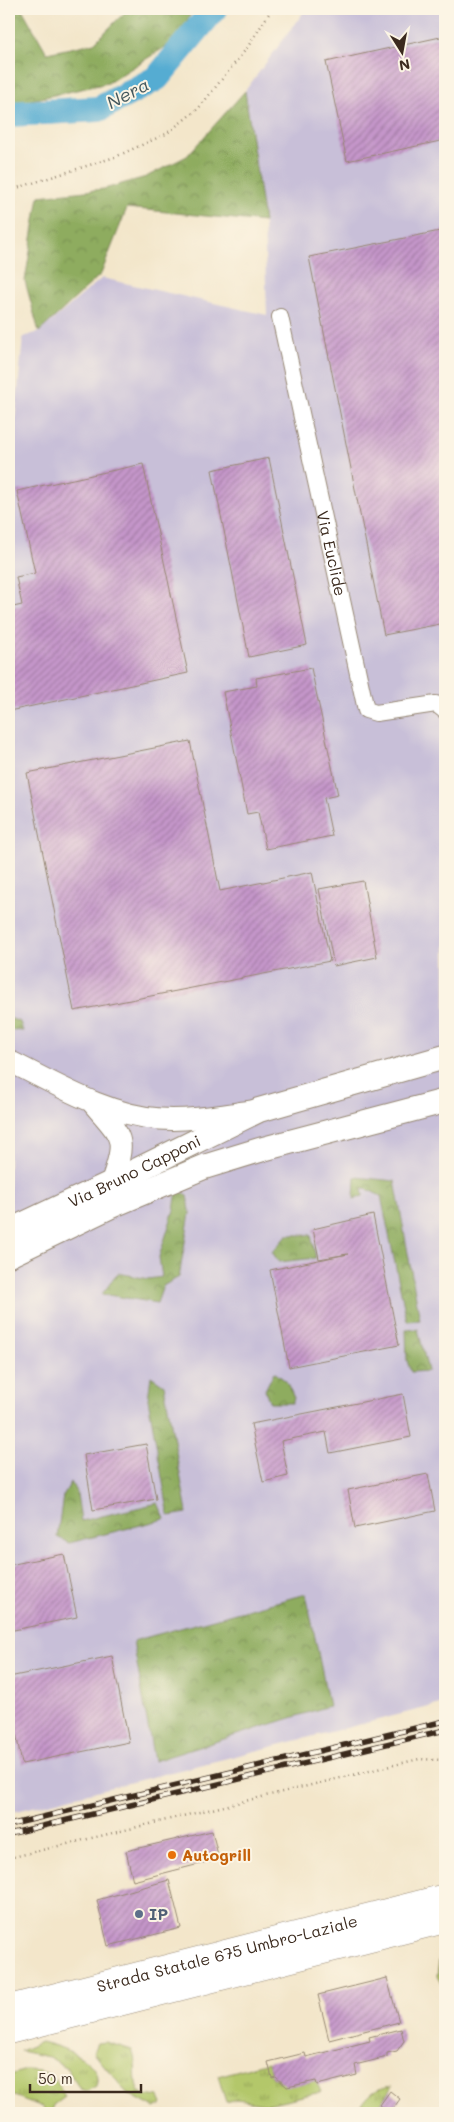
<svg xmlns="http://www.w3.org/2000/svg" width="454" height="2122" font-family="Mali,sans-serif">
<defs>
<pattern id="grass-tufts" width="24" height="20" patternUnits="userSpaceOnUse" patternTransform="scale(1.25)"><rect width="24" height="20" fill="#b3c76b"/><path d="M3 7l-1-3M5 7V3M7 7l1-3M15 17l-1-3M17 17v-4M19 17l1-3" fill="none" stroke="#93a257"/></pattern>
<pattern id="forest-crowns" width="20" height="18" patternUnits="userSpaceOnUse" patternTransform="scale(1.25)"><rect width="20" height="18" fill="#8eac5f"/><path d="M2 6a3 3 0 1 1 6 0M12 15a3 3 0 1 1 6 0" fill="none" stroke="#758c4e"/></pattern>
<pattern id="building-hatch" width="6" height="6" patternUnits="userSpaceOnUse" patternTransform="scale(1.25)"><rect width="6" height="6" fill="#c596ca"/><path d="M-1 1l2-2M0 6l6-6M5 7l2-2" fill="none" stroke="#a17ba3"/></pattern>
</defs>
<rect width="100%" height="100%" fill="#fcf5e5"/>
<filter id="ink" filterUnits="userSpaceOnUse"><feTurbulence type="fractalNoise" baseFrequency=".02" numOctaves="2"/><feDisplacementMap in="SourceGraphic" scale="10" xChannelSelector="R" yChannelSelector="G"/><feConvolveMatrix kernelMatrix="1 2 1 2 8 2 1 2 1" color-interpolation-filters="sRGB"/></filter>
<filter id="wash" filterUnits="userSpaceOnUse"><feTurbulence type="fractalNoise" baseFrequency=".0096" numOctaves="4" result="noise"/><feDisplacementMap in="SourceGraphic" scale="20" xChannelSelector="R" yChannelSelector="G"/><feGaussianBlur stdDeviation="1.12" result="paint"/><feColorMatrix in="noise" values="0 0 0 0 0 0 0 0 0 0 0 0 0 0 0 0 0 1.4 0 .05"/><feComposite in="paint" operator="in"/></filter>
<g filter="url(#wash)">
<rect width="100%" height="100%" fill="#f3e6ca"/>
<path fill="#c8bfd8" d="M306 9H445V1703L9 1813V465L11 464 23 337 39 332 102 278 267 315 264 222 245 91Z"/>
<path fill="url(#grass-tufts)" stroke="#777844" d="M445 1948V1991L437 1976 440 1953Z
M41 2042C59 2046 105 2060 96 2086L87 2091 80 2089 66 2067 49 2057 20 2051Z
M106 2042 132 2050C138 2064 133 2077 138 2091L145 2095 159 2097 162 2104 154 2108 127 2093 93 2052 97 2043Z
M268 2062 272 2078 316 2081 321 2092 267 2104 238 2099 226 2102 218 2076Z
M26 2070C51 2071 54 2075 65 2097L54 2105 51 2113H46L43 2107 9 2094V2081L13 2074Z
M392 2086 380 2105 390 2113H357C366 2097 373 2088 392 2086Z"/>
<path fill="url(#forest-crowns)" stroke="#646b3e" d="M9 9H22L47 53 94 43 128 9H193L178 39 108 83 9 105Z
M245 91 264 222 127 208 101 274 39 332 25 281 39 196 104 189 146 177 187 156Z
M9 1018 20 1022 23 1031 9 1030Z
M355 1177 395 1181 420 1320 407 1321 381 1196 362 1187 363 1196 354 1199Z
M177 1190 188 1195 190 1213 179 1277 163 1286 157 1303 102 1294 118 1273 148 1279 162 1277 159 1257 174 1210Z
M287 1235H311L316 1258 279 1262 272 1252Z
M418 1329 428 1371 411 1372 407 1361 406 1330Z
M274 1372 286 1381 294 1398 292 1403H270L265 1390Z
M151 1376 164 1385 187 1513 169 1516 148 1399Z
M71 1482 77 1494 81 1521 158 1503 165 1519 69 1543 57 1537 63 1496Z
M306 1594 329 1706 154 1761 133 1641Z"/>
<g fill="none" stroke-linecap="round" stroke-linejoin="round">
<path stroke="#55acd2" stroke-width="26" d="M9 114 99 109 157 78 214 9"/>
</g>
<g id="blocks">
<path fill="url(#building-hatch)" d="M445 36V140L347 161 326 62Z
M445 230V623L384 635 309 257Z
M269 458 307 645 249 657 212 470Z
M143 464 188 673 9 711V608L22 605 16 577 35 573 17 491Z
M311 668 338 795 324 798 332 836 266 849 258 812 247 814 223 692 257 686 256 678Z
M190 741 220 891 312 872 330 961 74 1011 27 773Z
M363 881 377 957 334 966 319 889Z
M373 1215 399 1345 289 1367 270 1270 348 1254 319 1259 313 1229Z
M403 1394 411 1437 330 1453 326 1432 281 1441 288 1476 263 1482 251 1424Z
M146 1444 156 1499 93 1510 84 1455Z
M428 1474 435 1511 355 1528 348 1490Z
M64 1554 77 1617 9 1631V1565Z
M112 1656 129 1742 22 1764 9 1698V1677Z
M212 1831 219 1859 133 1881 126 1851Z
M169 1880 181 1928 108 1946 97 1900Z
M387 1978 399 2022 329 2040 318 1995Z
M401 2029 404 2041 397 2051 387 2053V2057L355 2065 357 2075 317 2085 316 2081 287 2087 276 2077 272 2078 268 2062 305 2053 306 2057 370 2041 369 2037Z
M390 2091 400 2099 390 2113 380 2105Z"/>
</g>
</g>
<g filter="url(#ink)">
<use href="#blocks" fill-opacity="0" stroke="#978874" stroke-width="1"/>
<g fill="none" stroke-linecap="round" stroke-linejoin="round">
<g stroke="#978874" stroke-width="18">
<g id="minor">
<path id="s1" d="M280 317 366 710 376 713 436 704 445 711"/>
</g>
</g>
<g stroke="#978874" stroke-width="23">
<path id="tertiary" d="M9 1061C56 1084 106 1115 160 1119 190 1121 222 1115 252 1111
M91 1101C122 1138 128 1136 111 1183"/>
</g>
<g stroke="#978874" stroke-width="26">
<g id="secondary">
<path id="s2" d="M9 1231 111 1183 259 1110 445 1057"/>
<path d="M9 1255 111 1206 204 1167 263 1149 445 1101"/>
</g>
</g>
<g stroke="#978874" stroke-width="29">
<g id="trunk">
<path id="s3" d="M9 2009 445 1898"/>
<path d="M9 2030 445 1919"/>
</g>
</g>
<path stroke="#978874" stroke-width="2.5" stroke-dasharray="1 4" stroke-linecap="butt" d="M9 189 17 188 115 157 166 134 198 109 247 48 272 9
M9 1858 419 1759 441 1760 445 1766"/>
<use href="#minor" stroke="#fff" stroke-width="16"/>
<use href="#tertiary" stroke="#fff" stroke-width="21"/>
<use href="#secondary" stroke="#fff" stroke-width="24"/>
<use href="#trunk" stroke="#fff" stroke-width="28"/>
<g stroke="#3b2a1e" stroke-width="5.5">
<path id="rail" d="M9 1825 445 1721
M9 1834 445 1730"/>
</g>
<use href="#rail" stroke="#fcf5e5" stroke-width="4" stroke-dasharray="11" stroke-linecap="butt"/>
</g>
</g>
<circle fill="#e8710a" stroke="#fcf5e5" stroke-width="2" cx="172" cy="1855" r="5"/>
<circle fill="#5c6f8a" stroke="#fcf5e5" stroke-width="2" cx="139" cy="1914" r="5"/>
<g text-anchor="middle" stroke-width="4" stroke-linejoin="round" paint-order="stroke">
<g font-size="16" fill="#3b2a1e" stroke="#fcf5e5">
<text dy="6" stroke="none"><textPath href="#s1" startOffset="242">Via Euclide</textPath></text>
<text dy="6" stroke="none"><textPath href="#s2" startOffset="139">Via Bruno Capponi</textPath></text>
<text dy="6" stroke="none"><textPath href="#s3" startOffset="225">Strada Statale 675 Umbro-Laziale</textPath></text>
</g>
<g font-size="16" font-weight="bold" fill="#c56008" stroke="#fcf5e5" text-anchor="start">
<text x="182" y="1861">Autogrill</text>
</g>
<g font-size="16" font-weight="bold" fill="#4e5e75" stroke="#fcf5e5" text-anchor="start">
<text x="149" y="1920">IP</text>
</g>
<g font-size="18" font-style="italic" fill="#44585d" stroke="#fcf5e5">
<text transform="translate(128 94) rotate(-28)" y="6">Nera</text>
</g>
</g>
<rect width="454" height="2122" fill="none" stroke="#fcf5e5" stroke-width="30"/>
<g transform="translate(402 52) rotate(169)" stroke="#fcf5e5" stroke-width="4" paint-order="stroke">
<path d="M0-4L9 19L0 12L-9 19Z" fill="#3b2a1e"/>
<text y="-8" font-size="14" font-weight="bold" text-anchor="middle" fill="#3b2a1e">N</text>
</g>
<path d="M30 2084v8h111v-8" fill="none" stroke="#3b2a1e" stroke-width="2.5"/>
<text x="38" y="2084" font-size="15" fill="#3b2a1e" stroke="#fcf5e5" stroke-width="4" paint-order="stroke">50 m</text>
</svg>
